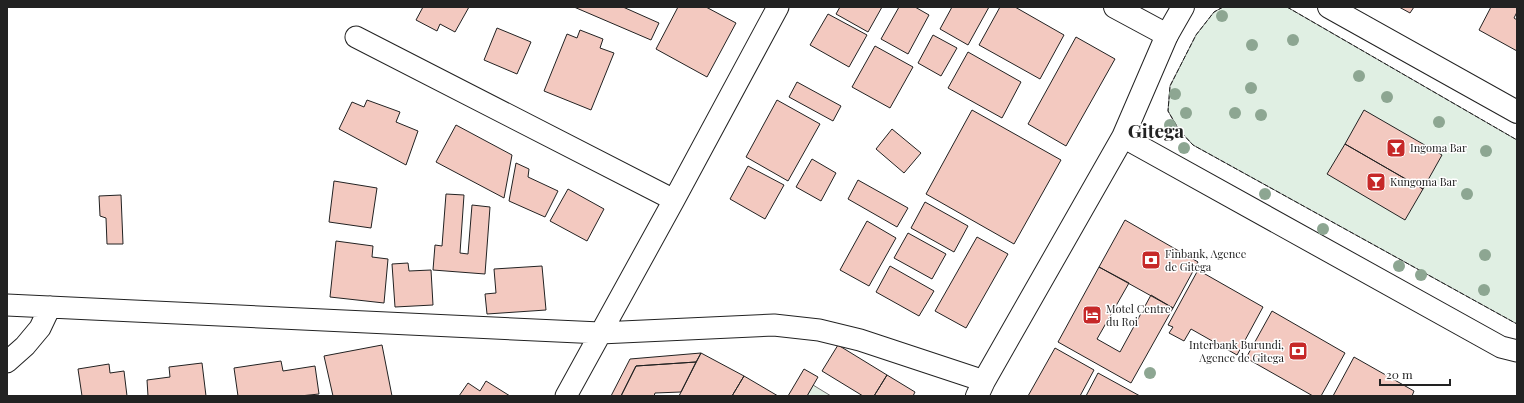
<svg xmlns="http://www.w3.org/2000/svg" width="1524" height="403" font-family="'Playfair Display',serif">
<rect width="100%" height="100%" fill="#fff"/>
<path fill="#e0efe3" stroke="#6f6f6f" d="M1223 7H1287L1517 140V324L1193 145 1179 130 1168 111 1170 86 1196 35 1214 12Z
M813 385 831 396H807Z"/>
<path fill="#f3c9c0" stroke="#222" d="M423 7H469L455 32 440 24 437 31 416 20Z
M574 7H623L659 23 651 40Z
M678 7H706L736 23 707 77 656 49Z
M840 7H882L868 32 836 14Z
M899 7H915L929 15 908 54 881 39Z
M952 7H989L968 45 940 29Z
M1000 7H1015L1064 35 1040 79 979 45Z
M1399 7H1414L1410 13Z
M1491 7H1517V12L1514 18 1517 20V51L1479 30Z
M828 14 867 35 849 67 810 45Z
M497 28 531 42 517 74 484 60Z
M580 30 603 39 600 48 614 53 591 110 544 91 567 34 577 38Z
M933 35 957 48 941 76 918 63Z
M1076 37 1115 59 1066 146 1028 124Z
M875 46 913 67 890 108 852 87Z
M968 52 1021 82 1002 118 948 88Z
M797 82 841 106 833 121 789 97Z
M367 100 400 112 396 122 418 131 406 165 339 129 352 102 364 107Z
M777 100 820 124 788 181 746 157Z
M972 110 1061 160 1014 244 926 194Z
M1364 110 1442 155 1423 189 1345 144Z
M456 125 512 155 504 198 436 162Z
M892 129 921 153 904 173 876 149Z
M1345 144 1423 189 1405 220 1327 174Z
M812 159 836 173 821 201 796 187Z
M516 163 529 169 528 177 558 191 545 217 509 201Z
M748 166 784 185 765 219 730 199Z
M858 180 908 208 897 227 848 199Z
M334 181 377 188 371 228 329 222Z
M568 189 604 209 587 241 550 221Z
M446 194 464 195 460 253 468 254 472 205 490 207 485 274 433 270 435 245 442 246Z
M121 195 123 244H107L106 218 100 216 99 196Z
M925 202 968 226 954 252 911 228Z
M1125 220 1198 262 1173 308 1099 267Z
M867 221 896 238 869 286 840 270Z
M908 233 946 254 932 279 894 258Z
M977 237 1008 254 966 328 935 311Z
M336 241 373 246 372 257 388 259 384 303 330 297Z
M408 263 409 271 431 270 433 305 395 307 392 264Z
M542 266 546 310 487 314 485 294 496 293 494 269Z
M890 266 934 291 919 316 876 292Z
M1099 267 1129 283 1097 339 1120 352 1151 295 1173 308 1131 383 1058 342Z
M1198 270 1263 307 1237 355 1191 329 1184 341 1169 333 1173 327 1168 325Z
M1272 311 1345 353 1321 396H1313L1246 358Z
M382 345 392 396H333L324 356Z
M838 345 887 375 874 396H863L822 371Z
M1055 348 1094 370 1080 396H1028Z
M701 353 744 376 732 396H679Z
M701 353 696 362 636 366 621 396H611L630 359Z
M1354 357 1414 391 1412 396H1333Z
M281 361 283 371 315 366 319 394 300 396H238L234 368Z
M696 362 681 392 655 393 654 396H621L636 366Z
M202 363 206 396H148L147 380 170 377 169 367Z
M109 364 110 373 124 371 127 396H82L78 369Z
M804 369 818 377 807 396H788Z
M1098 373 1140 396H1086Z
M887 375 915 392 913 396H874Z
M744 376 778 396H732Z
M486 381 510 396H459L468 383 480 391Z"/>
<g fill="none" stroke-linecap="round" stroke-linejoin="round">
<g stroke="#222" stroke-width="23">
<path id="street" d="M356 37 674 200
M1123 137 1501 347 1517 351
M7 305 600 333 774 325 819 330 860 340 984 381
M7 362 25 346 40 328 50 307
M566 396 674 200 778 7"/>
</g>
<g stroke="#222" stroke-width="24">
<path id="secondary" d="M1115 7 1167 35"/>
</g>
<g stroke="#222" stroke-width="24">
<path id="primary" d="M1329 7 1517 112
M977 396 984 381 1123 137 1167 35 1183 7"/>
</g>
<use href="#street" stroke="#fff" stroke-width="21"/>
<use href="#secondary" stroke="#fff" stroke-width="22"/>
<use href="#primary" stroke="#fff" stroke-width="22"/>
<path stroke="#222" stroke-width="1" stroke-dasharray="5 2" stroke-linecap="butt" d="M1223 7 1214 12 1196 35 1170 86 1168 111 1179 130 1193 145 1517 324
M1287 7 1517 140"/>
</g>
<g fill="#8da692">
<circle cx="1222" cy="16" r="6"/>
<circle cx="1293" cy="40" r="6"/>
<circle cx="1252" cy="45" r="6"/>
<circle cx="1359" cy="76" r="6"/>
<circle cx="1251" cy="88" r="6"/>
<circle cx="1175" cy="94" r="6"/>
<circle cx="1387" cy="97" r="6"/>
<circle cx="1186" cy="113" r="6"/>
<circle cx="1235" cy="113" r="6"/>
<circle cx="1261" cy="115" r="6"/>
<circle cx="1439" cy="122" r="6"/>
<circle cx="1170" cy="125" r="6"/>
<circle cx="1184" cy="148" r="6"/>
<circle cx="1486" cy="151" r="6"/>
<circle cx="1265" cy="194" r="6"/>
<circle cx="1467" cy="194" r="6"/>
<circle cx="1323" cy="229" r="6"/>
<circle cx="1485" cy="255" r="6"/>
<circle cx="1399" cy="266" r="6"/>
<circle cx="1421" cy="275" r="6"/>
<circle cx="1484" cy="290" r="6"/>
<circle cx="1150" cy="373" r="6"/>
</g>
<defs>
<g id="bar-square" transform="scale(1)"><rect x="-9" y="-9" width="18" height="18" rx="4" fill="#c62828" stroke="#fff"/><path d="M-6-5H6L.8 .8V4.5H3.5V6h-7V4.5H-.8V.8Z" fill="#fff"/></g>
<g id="bank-square" transform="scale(1)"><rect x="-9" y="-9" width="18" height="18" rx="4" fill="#c62828" stroke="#fff"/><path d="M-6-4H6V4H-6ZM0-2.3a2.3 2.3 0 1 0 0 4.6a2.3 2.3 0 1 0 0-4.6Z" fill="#fff"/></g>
<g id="hotel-square" transform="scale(1)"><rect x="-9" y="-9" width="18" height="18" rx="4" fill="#c62828" stroke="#fff"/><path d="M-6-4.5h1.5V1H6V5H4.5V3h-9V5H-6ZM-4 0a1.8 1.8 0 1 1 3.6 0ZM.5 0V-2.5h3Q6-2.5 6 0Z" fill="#fff"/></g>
</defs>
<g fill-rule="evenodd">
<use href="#bar-square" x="1396" y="148"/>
<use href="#bar-square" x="1376" y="182"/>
<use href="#bank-square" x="1151" y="260"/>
<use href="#hotel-square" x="1092" y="315"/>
<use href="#bank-square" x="1298" y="351"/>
</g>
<g text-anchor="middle" stroke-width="3" stroke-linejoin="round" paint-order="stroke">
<g font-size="11" fill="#222" stroke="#fff" text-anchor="start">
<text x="1410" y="152">Ingoma Bar</text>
<text x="1390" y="186">Kungoma Bar</text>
<text x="1165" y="258">Finbank, Agence<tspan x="1165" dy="13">de Gitega</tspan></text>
<text x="1106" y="313">Motel Centre<tspan x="1106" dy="13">du Roi</tspan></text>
<text x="1284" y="349" text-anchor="end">Interbank Burundi,<tspan x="1284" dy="13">Agence de Gitega</tspan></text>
</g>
<g font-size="19" font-weight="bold" fill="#222" stroke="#fff">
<text x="1156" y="138">Gitega</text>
</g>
</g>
<rect width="1524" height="403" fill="none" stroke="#222222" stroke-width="16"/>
<path d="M1380 379v6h70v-6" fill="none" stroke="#222222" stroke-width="2"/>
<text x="1386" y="379" font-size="12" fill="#222222" stroke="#ffffff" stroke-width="3" paint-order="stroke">20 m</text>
</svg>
